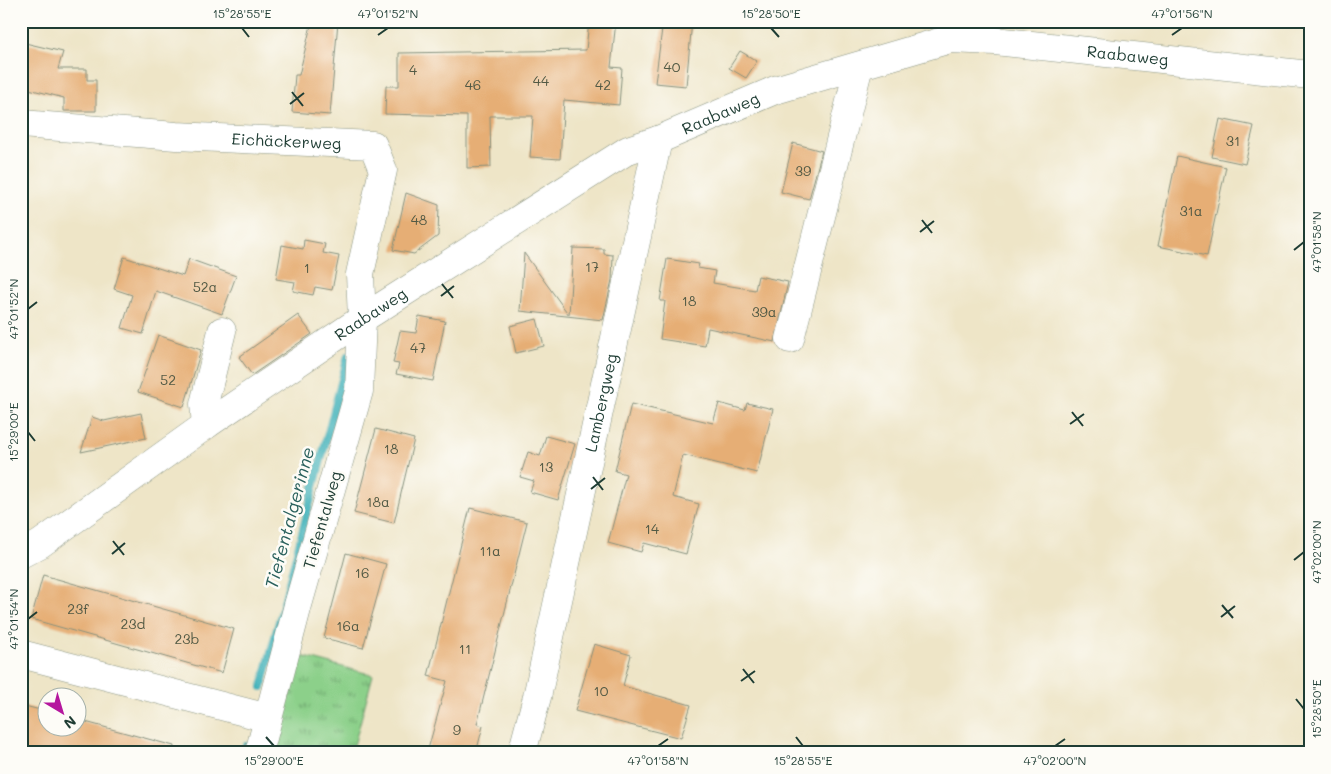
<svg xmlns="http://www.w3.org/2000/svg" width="1331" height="774" font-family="Mali,sans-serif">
<defs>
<pattern id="grass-tufts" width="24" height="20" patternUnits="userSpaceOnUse" patternTransform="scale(1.25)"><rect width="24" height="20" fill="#8cd08a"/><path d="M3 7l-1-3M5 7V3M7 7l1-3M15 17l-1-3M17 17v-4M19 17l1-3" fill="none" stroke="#72aa72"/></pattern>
</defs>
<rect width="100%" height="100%" fill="#fdfcf7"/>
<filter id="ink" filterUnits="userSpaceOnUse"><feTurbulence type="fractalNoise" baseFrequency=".02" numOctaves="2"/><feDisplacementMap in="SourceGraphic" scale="10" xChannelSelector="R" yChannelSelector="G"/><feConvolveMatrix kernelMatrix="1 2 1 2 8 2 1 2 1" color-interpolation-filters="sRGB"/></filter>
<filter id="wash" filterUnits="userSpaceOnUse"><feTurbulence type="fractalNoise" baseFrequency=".0096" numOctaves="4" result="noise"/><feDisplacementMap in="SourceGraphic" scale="20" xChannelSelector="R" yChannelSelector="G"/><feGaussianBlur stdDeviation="1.12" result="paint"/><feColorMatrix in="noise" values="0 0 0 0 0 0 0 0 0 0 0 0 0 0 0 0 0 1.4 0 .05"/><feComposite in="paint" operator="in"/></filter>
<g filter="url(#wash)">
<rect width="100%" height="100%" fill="#eee5c7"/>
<path fill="url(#grass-tufts)" stroke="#56865f" d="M298 655 373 675 352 753H270Z"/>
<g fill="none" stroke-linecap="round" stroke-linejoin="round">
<path stroke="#40b1b9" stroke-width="8" d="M262 687 348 356
M244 753 246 746"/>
</g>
<g id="blocks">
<path fill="#e6ae75" d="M312 21H338L330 115 292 112 295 75H299Z
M589 21H616L611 67 622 68 619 105 564 100 560 159 530 157 533 116H490L491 167 467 168V116L385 114 386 86H399V53L586 50Z
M663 21H692L686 86 655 83Z
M21 42 63 52 58 69H87V80H96V111H64V98L21 87Z
M740 51 757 61 746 78 729 68Z
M1220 119 1254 126 1245 164 1212 157Z
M793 143 822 151 809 199 781 192Z
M1177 156 1226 167 1207 256 1158 246Z
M406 193 439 205 438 236 414 254 393 250Z
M304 240 325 244 323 253 339 256 332 290 315 287 313 295 293 291 295 282 276 279 282 245 303 249Z
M573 248 604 249V254L613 255 612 280 603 320 520 311 524 253 569 315Z
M124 257 183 276 189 259 236 276 222 314 156 291 143 334 122 328 132 295 114 289Z
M667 259 699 264 698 268 715 271 713 283 755 290 758 276 788 282 775 342 708 328 705 346 660 339 665 301H660Z
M298 315 312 334 252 375 239 357Z
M419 316 445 321 433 381 396 374 399 364 393 363 400 331 416 333Z
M537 319 544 346 516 353 510 326Z
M158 335 201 350 184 407 138 392Z
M719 403 745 410 747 403 773 409 757 473 683 455 673 497 699 504 686 554 644 543 641 552 608 543 626 474 615 471 631 404 713 423Z
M141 413 146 438 81 452 92 417 104 421Z
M376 429 414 439 394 523 354 513Z
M546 436 575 444 558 500 530 492 534 481 520 477 528 452 540 456Z
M470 508 527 522 477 724 483 726 476 753H427L447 681 428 676Z
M346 553 386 564 363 648 324 638Z
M43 575 234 629 222 673 31 619Z
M594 644 631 655 623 686 691 705 681 738 575 711Z
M21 705 48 712V726H78V720L174 746 173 753H21Z"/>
</g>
</g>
<g filter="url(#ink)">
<use href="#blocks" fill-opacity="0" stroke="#86917e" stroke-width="1"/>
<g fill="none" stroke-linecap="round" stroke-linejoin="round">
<g stroke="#86917e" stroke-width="29">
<g id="minor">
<path id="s1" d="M21 124 176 136 373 145 383 170 360 274 362 319 359 391 298 605 259 753"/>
<path d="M790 339 859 66"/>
<path d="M206 425 204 404 222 331"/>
<path id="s2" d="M21 554 40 544 206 425 362 319 628 150 658 140 775 90 950 39 995 41 1310 75"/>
<path d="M21 654 268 718"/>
<path id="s3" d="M522 753 537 697 658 140"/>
</g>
</g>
<use href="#minor" stroke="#fff" stroke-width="28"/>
</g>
</g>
<path fill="none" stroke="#1f3d34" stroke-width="2" d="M242 28 249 37M771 28 779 37M378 35 388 28M1172 35 1182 28M292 92 303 106M290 104 304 93M922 220 932 233M920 232 934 221M1294 250 1304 242M442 284 453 298M441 296 454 286M28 309 37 302M1072 412 1083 426M1070 424 1084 414M28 432 35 441M593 477 603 490M591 489 605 478M113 541 124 555M112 554 125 543M1294 560 1304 552M1222 605 1233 618M1221 617 1235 606M28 619 37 612M743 669 754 683M741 681 755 671M1296 699 1304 709M266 737 274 746M796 737 803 746M658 746 668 739M1055 746 1065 739"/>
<g text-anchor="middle" stroke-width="5" stroke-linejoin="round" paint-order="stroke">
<g font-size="14" fill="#515944">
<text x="672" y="72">40</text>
<text x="413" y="75">4</text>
<text x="541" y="86">44</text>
<text x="473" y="90">46</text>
<text x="603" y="90">42</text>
<text x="1233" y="146">31</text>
<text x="803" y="176">39</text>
<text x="1191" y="216">31a</text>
<text x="419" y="225">48</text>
<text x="592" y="272">17</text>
<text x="307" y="273">1</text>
<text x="205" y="292">52a</text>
<text x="689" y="306">18</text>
<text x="764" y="317">39a</text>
<text x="418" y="353">47</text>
<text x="168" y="385">52</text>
<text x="391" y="454">18</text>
<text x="546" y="472">13</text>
<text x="378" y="507">18a</text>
<text x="652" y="534">14</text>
<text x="490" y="556">11a</text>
<text x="362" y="578">16</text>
<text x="78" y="614">23f</text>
<text x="133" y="629">23d</text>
<text x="348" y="631">16a</text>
<text x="187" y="644">23b</text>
<text x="465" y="654">11</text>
<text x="601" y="696">10</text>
<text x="457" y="735">9</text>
</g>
<g font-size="16" fill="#1f3d34" stroke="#fdfcf7">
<text dy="6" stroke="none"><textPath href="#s2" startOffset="1249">Raabaweg</textPath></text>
<text dy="6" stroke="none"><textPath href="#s2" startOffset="829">Raabaweg</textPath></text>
<text dy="6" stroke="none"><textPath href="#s1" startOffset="266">Eichäckerweg</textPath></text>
<text dy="6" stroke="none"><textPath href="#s2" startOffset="424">Raabaweg</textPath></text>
<text dy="6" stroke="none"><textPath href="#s3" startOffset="359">Lambergweg</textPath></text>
<text transform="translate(322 520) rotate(-74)" y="6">Tiefentalweg</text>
</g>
<g font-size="18" font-style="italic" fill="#29605c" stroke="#fdfcf7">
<text transform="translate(290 518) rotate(-75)" y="6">Tiefentalgerinne</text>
</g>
</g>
<rect width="1331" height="774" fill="none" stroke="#fdfcf7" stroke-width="55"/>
<g transform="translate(62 712) rotate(142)"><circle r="24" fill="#fdfcf7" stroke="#a4b0a9"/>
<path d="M0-4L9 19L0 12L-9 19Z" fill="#b5179e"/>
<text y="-8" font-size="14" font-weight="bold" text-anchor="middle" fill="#1f3d34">N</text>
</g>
<rect x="28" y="28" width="1276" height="718" fill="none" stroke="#1f3d34" stroke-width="2"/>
<g font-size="12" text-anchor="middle" fill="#1f3d34">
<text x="242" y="18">15°28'55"E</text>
<text x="388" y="18">47°01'52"N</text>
<text x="771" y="18">15°28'50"E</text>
<text x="1182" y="18">47°01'56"N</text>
<text transform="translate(1317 242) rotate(-90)" y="4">47°01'58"N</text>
<text transform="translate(14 309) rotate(-90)" y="4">47°01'52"N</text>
<text transform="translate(14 432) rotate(-90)" y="4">15°29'00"E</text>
<text transform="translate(1317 552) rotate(-90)" y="4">47°02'00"N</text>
<text transform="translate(14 619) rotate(-90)" y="4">47°01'54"N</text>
<text transform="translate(1317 709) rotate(-90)" y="4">15°28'50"E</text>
<text x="274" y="765">15°29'00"E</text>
<text x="658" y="765">47°01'58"N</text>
<text x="803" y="765">15°28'55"E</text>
<text x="1055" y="765">47°02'00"N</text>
</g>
</svg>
